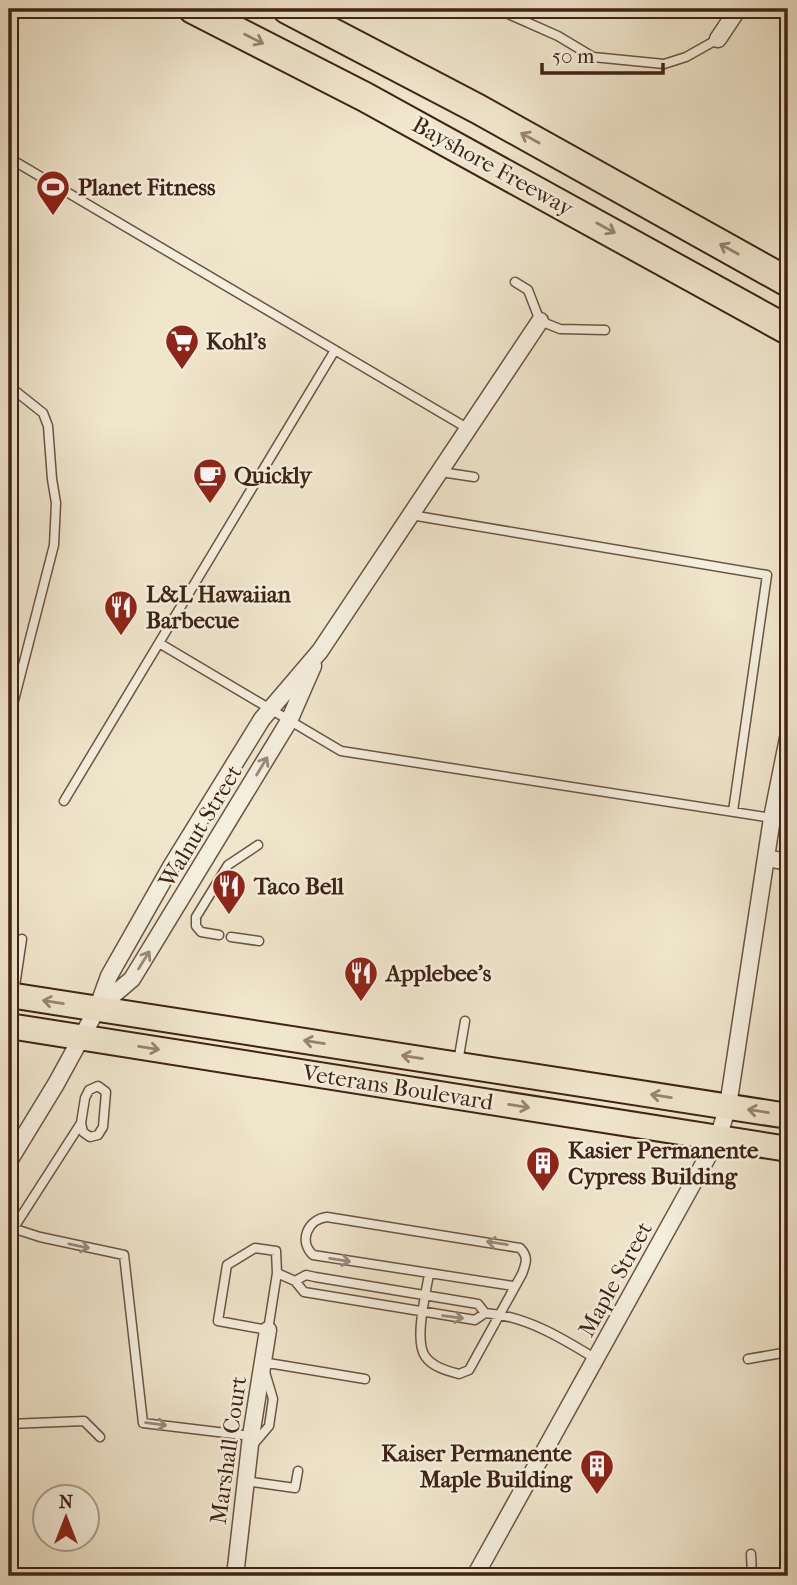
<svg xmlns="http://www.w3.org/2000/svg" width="797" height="1585" font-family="'IM FELL French Canon',serif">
<rect width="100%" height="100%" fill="#f0e6cc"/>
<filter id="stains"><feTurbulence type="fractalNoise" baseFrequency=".00286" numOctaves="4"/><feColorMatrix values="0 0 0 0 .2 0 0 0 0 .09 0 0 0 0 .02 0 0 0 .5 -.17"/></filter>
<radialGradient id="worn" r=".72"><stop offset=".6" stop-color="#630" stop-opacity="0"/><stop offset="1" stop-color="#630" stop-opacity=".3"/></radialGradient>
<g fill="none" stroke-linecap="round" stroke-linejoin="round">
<g stroke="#6b5443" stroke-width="11">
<path id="lane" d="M497 9 558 36 593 57 664 64 686 57 718 39
M9 158 467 428
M515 282 528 290 540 321 560 329 605 330
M9 386 43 413 48 426 52 479 56 503 54 545 9 720
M441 472 474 477
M411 515 767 575 733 811
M159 643 341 751 772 818
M64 801 335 350
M219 935 201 932 196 926V917L228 865 258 845
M231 937 259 941
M14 993 22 939
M458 1062 465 1021
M9 1227 40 1237 124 1255 143 1423 251 1436
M13 1229 81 1123 85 1098 89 1090 98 1086 106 1092 103 1127 98 1135 90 1137 83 1132 81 1123
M255 1248 276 1251 277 1273 268 1330 218 1321 227 1265Z
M277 1273 295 1281
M429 1274C426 1293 414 1340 425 1356 432 1367 448 1371 459 1374L469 1370 522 1274C526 1263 529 1257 520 1248L327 1217C308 1219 298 1241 313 1255L513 1286
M485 1313 478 1304 315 1277 306 1275 295 1281 304 1292 475 1320 485 1313C526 1316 562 1338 596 1359
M748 1359 788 1352
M9 1424 84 1421 100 1437
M252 1446 269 1426 273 1399 262 1362 365 1379
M245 1481 295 1488 298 1471
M751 1554 752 1576"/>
</g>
<g stroke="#6b5443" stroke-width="19">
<path id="street" d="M718 39 738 9
M766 858 788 862
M97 1009 132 979 289 721 313 666
M9 1161 56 1084 97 1009 109 976 172 865 262 719 320 651 540 321
M235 1576 251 1436 268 1330
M475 1576 718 1138 728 1106 772 818 788 738"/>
</g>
<g stroke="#3f2315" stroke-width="28">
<path id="primary" d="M9 995 788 1116
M9 1026 788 1149"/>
</g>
<g stroke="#3f2315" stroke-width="32">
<path id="highway" d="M193 9 365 97 788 330
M287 9 478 109 788 282"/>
</g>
<use href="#lane" stroke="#f5efde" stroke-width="8"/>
<use href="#street" stroke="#f5efde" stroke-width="16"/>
<use href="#primary" stroke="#f0e6cc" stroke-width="24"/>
<use href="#highway" stroke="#f0e6cc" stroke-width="28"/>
</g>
<defs><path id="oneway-shaft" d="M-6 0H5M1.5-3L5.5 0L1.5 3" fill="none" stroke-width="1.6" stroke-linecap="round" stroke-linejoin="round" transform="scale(1.75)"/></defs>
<g stroke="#988470">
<use href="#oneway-shaft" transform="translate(254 39) rotate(27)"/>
<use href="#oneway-shaft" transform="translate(530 138) rotate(-151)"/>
<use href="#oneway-shaft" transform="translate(606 228) rotate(29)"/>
<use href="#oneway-shaft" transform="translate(729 249) rotate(-151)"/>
<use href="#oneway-shaft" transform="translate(53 1002) rotate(-171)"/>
<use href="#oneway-shaft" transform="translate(314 1042) rotate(-171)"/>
<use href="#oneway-shaft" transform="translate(149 1048) rotate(9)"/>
<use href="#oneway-shaft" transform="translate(412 1057) rotate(-171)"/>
<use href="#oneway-shaft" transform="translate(661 1096) rotate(-171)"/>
<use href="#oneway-shaft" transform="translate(519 1106) rotate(9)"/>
<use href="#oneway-shaft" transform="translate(758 1111) rotate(-171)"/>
</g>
<g stroke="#9a897a">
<use href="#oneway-shaft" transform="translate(262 766) rotate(-59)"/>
<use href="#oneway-shaft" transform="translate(144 960) rotate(-58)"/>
<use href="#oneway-shaft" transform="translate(497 1243) rotate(-171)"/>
<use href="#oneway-shaft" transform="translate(79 1246) rotate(12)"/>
<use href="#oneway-shaft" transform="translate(340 1260) rotate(9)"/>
<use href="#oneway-shaft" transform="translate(453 1317) rotate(8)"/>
<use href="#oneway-shaft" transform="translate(156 1424) rotate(7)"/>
</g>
<defs>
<g id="stadium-pin" transform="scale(1.75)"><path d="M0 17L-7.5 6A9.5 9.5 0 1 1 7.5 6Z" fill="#8f2418" stroke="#f5efde"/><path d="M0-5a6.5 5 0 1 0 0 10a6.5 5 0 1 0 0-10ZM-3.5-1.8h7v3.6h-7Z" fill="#fff"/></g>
<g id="supermarket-pin" transform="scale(1.75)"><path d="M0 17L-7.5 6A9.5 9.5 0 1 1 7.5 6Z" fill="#8f2418" stroke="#f5efde"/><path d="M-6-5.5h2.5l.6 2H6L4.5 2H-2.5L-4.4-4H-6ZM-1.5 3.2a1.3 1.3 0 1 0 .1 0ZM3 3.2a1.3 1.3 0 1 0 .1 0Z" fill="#fff"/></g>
<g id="cafe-pin" transform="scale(1.75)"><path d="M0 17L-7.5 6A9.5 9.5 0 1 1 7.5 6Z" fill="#8f2418" stroke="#f5efde"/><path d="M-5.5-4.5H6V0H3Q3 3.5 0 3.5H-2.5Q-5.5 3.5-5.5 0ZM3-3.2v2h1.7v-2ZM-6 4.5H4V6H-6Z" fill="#fff"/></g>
<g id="restaurant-pin" transform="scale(1.75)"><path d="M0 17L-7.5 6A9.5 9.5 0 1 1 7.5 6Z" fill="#8f2418" stroke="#f5efde"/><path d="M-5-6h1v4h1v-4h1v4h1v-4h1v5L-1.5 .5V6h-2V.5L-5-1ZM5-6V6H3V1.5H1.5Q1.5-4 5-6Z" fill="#fff"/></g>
<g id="building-pin" transform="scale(1.75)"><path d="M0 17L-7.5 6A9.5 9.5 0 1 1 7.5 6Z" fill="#8f2418" stroke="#f5efde"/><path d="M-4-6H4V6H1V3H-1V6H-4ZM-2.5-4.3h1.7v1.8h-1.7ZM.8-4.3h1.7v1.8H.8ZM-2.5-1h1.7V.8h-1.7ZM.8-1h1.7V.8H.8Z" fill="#fff"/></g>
</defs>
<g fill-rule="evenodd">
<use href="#stadium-pin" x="53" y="187"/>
<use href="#supermarket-pin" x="182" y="341"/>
<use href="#cafe-pin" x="210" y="475"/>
<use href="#restaurant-pin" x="121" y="607"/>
<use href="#restaurant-pin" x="229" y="886"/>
<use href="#restaurant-pin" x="361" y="973"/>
<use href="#building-pin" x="543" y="1163"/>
<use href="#building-pin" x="597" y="1466"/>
</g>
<g text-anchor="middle" stroke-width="5" stroke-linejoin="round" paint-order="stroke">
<g font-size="23" fill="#3f2315" stroke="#f5efde">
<text transform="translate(493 166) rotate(29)" y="8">Bayshore Freeway</text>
<text transform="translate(200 826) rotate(-59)" y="8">Walnut Street</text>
<text transform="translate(398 1087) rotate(9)" y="8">Veterans Boulevard</text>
<text transform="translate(615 1279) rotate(-61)" y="8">Maple Street</text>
<text transform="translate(228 1450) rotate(-82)" y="8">Marshall Court</text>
</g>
<g font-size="23" font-weight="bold" fill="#3f2315" stroke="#f5efde" text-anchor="start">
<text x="78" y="195">Planet Fitness</text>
<text x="206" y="349">Kohl's</text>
<text x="234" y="483">Quickly</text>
<text x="146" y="602">L&amp;L Hawaiian<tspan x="146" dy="26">Barbecue</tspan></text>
<text x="254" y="894">Taco Bell</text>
<text x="386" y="981">Applebee's</text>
<text x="568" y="1158">Kasier Permanente<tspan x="568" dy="26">Cypress Building</tspan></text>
<text x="572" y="1461" text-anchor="end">Kaiser Permanente<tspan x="572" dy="26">Maple Building</tspan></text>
</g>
</g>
<rect width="797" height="1585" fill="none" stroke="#f0e6cc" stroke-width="35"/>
<rect x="10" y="10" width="776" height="1564" fill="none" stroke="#3f2315" stroke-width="3.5"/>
<rect x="18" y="18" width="762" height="1550" fill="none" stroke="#3f2315" stroke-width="2"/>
<g transform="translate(66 1518)"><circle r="33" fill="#f5efde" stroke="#ac9d8e" stroke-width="2"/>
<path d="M0-5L12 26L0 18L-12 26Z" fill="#8f2418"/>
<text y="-10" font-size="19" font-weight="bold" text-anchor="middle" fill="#3f2315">N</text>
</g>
<path d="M542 63v10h121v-10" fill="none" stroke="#3f2315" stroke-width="3.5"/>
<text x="552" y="63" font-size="21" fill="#3f2315" stroke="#f5efde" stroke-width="5" paint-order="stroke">50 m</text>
<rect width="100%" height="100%" filter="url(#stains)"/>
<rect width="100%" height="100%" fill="url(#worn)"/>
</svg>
